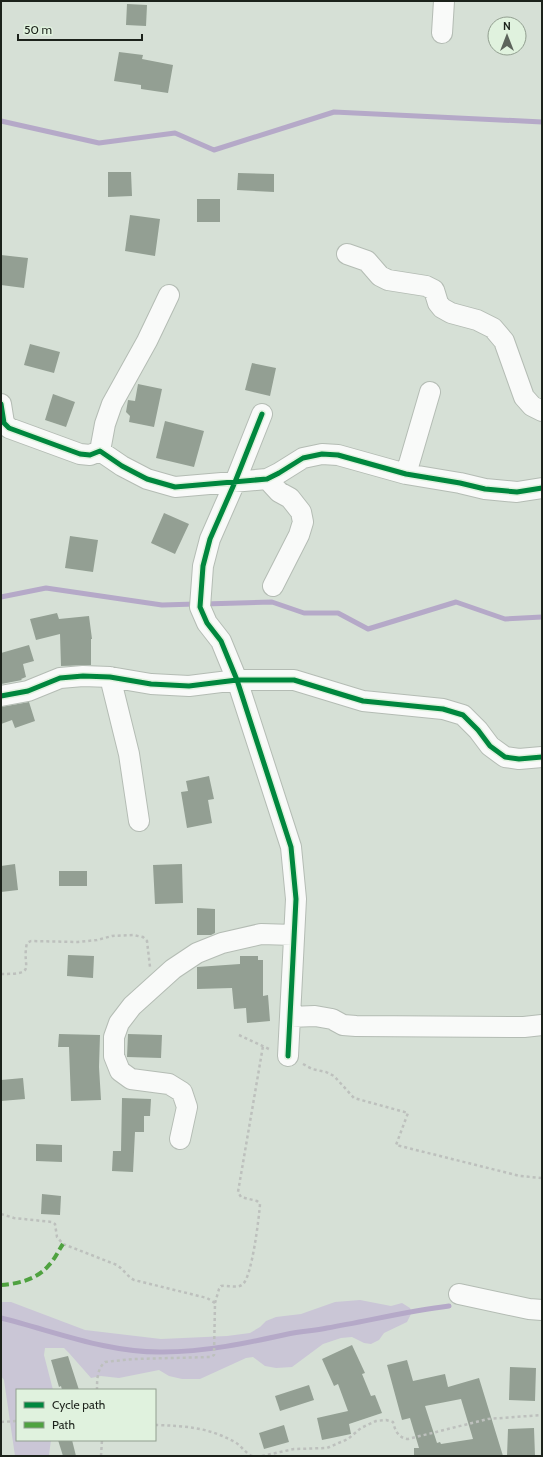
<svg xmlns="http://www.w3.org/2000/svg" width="543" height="1457" font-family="Cabin,sans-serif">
<rect width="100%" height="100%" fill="#d6e0d6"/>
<path fill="#cac6d6" d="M360 1300 391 1306 402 1303 410 1308 412 1312 407 1322 384 1333 379 1340 371 1344 364 1343 352 1337 341 1338 323 1344 292 1367 276 1368 265 1366 253 1357 246 1358 200 1379H182L169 1376 159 1370 119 1378 101 1376 91 1378 69 1353 64 1348H45L44 1355 53 1390H17V1440H51L49 1455 15 1456 4 1380 1 1376V1302H11L85 1330 161 1339 227 1336 250 1333 260 1327 266 1321 276 1317 301 1314 335 1302Z"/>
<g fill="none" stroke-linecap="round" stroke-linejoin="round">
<path stroke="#b5a9c8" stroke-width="5" d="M1 121 99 143 175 133 214 150 334 112 542 122
M1 597 46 588 162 605 196 604
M204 604 272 602 304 613H338L368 629 456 602 505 619 542 617
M1 1318C54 1331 107 1353 163 1352 205 1352 247 1343 288 1334 301 1331 314 1331 327 1328 368 1321 408 1311 449 1306"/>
</g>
<path fill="#939f93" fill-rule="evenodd" d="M127 4 147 5 146 26 126 25Z
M119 52 143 55 142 59 173 65 168 93 141 89V85L114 81Z
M108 172H131L132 196 108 197Z
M238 173 274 174V192L237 190Z
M197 199H220V222H197Z
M130 215 160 219 155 256 125 251Z
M1 255 28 258 24 288 1 285Z
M30 344 60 352 54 373 24 365Z
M252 363 276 368 270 396 245 390Z
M138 384 162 389 154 427 129 422 130 416 126 412 128 400 135 401Z
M53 394 75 402 66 427 45 420Z
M165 421 204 431 194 467 156 458Z
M164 513 189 524 175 554 151 543Z
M70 536 98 540 93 572 65 568Z
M57 613 59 619 89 616 92 639H91V665L61 666 60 634 36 640 30 619Z
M29 645 34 661 23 664 26 677 21 679 22 680 1 684V653Z
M29 702 35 721 15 728 12 720 1 724V707Z
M209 776 214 799 208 800 212 823 187 828 181 792 188 791 186 781Z
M15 864 18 890 1 892V866Z
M182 864 183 903 155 904 153 865Z
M59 871H87V886H59Z
M197 908 215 909V933L211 935H197Z
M68 955 94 956 93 978 67 976Z
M240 956H258V960H263V996L268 995 270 1021 247 1023 246 1008 234 1009 232 988 197 989V967L240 964Z
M59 1034 100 1035 99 1067 101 1100 71 1101 69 1047H58Z
M128 1034 162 1035 161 1058 127 1057Z
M23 1078 25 1099 1 1101V1080Z
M122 1098 151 1099 150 1116H144V1132H135L133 1172 112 1171 113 1151H121Z
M36 1144 62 1145V1162L36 1161Z
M42 1194 61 1196 60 1215 41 1214Z
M352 1345 365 1373 362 1374 371 1396 375 1395 382 1413 349 1424 351 1434 322 1440 317 1418 348 1411 338 1384 334 1386 322 1359Z
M68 1356 79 1390H62L61 1386 59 1387 51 1360Z
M407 1360 413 1381 445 1374 448 1387 479 1378 503 1456H414V1448H419L410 1418 402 1420 387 1365ZM461 1399 473 1439 441 1444 440 1442 437 1443 425 1406Z
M510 1367 536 1368 535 1401 509 1400Z
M309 1385 314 1400 280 1411 275 1396Z
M284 1425 289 1442 264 1449 259 1433Z
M534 1428 535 1456H507L508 1429Z
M58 1440H72L76 1456H63Z"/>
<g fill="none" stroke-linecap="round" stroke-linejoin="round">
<g stroke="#b4bcb4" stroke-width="22">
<path id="minor" d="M442 33 444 1
M347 254 367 261 380 276 388 280 426 286 434 290 438 303 442 308 451 313 477 320 493 328 504 341 524 397 532 406 542 411
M1 404 4 423 9 428 80 454 90 455 100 451 122 466 147 479 175 487 267 479 279 473 303 458 322 454 338 455 406 474 460 483 485 489 517 492 542 488
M262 414 235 482 210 539 203 566 200 607 207 623 221 641 237 680 291 847 296 899 288 1056
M100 451 105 424 112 404 147 341 169 295
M406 474 430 392
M267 479 279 492 290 498 301 512 303 522 299 535 273 586
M110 677 129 754 139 821
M1 696 28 691 60 678 83 676 110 677 151 684 189 686 237 680H294L363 701 443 709 463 715 478 730 490 746 505 757 519 759 542 757
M290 1017 315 1016 332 1019 343 1025 356 1026 524 1027 542 1025
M180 1139 187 1107 182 1092 169 1084 131 1079 120 1071 114 1056V1037L119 1023 132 1006 173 969 197 953 222 943 261 934 294 935
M459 1294 529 1309 542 1310"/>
</g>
<path stroke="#bdc0bd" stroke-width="2.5" stroke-dasharray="3 3" stroke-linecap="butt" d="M1 974C39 974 21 968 27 943L31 941 78 942 97 940 112 936 133 935 143 937 147 941 150 967
M239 1035 271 1050
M303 1064 312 1069 326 1072 334 1076 354 1098 408 1113 396 1145 520 1176 542 1178
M1 1214 14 1218 52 1222 55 1224 57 1237 63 1244 117 1265C124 1270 127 1276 134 1280L207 1298 215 1303 214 1355 211 1357 133 1359 105 1362C97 1369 97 1380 97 1390
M215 1303 219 1289 221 1286C228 1285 238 1289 243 1284 252 1276 259 1218 260 1204L257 1201 241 1197 238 1192 263 1046
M1 1422 17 1421
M155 1425C185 1426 206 1427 233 1441 240 1444 245 1453 252 1456
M101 1456 102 1440
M262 1456 294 1449 327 1448 348 1439 361 1428 376 1421 386 1420 393 1422C395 1430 398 1438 408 1439L488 1419 542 1415"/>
<use href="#minor" stroke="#f9faf9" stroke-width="20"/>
<path stroke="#4fa240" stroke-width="4" stroke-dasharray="8 4" stroke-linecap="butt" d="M1 1285C18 1284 38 1279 49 1265 55 1259 58 1251 63 1244"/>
<g stroke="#e0f2de" stroke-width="8">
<path id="cycleway" d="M1 404 4 423 9 428 80 454 90 455 100 451 122 466 147 479 175 487 267 479 279 473 303 458 322 454 338 455 406 474 460 483 485 489 517 492 542 488
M262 414 235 482 210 539 203 566 200 607 207 623 221 641 237 680 291 847 296 899 288 1056
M1 696 28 691 60 678 83 676 110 677 151 684 189 686 237 680H294L363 701 443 709 463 715 478 730 490 746 505 757 519 759 542 757"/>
</g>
<use href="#cycleway" stroke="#00873e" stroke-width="5"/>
</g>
<rect width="543" height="1457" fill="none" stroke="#1c221b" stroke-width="4"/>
<rect x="16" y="1389" width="140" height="52" fill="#e0f2de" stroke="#929f90"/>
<rect x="24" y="1402" width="20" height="6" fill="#00873e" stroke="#929f90"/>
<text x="52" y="1409" font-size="12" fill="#1c221b">Cycle path</text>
<rect x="24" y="1422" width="20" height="6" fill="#4fa240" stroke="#929f90"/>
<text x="52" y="1429" font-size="12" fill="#1c221b">Path</text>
<g transform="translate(507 36)"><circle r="19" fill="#e0f2de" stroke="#929f90"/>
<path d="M0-3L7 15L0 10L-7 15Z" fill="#5d645c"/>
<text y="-6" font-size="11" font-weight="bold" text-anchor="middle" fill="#1c221b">N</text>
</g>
<path d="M18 34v6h124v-6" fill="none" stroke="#1c221b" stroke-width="2"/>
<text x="24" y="34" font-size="12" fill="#1c221b" stroke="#e0f2de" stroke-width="3" paint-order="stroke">50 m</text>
</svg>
